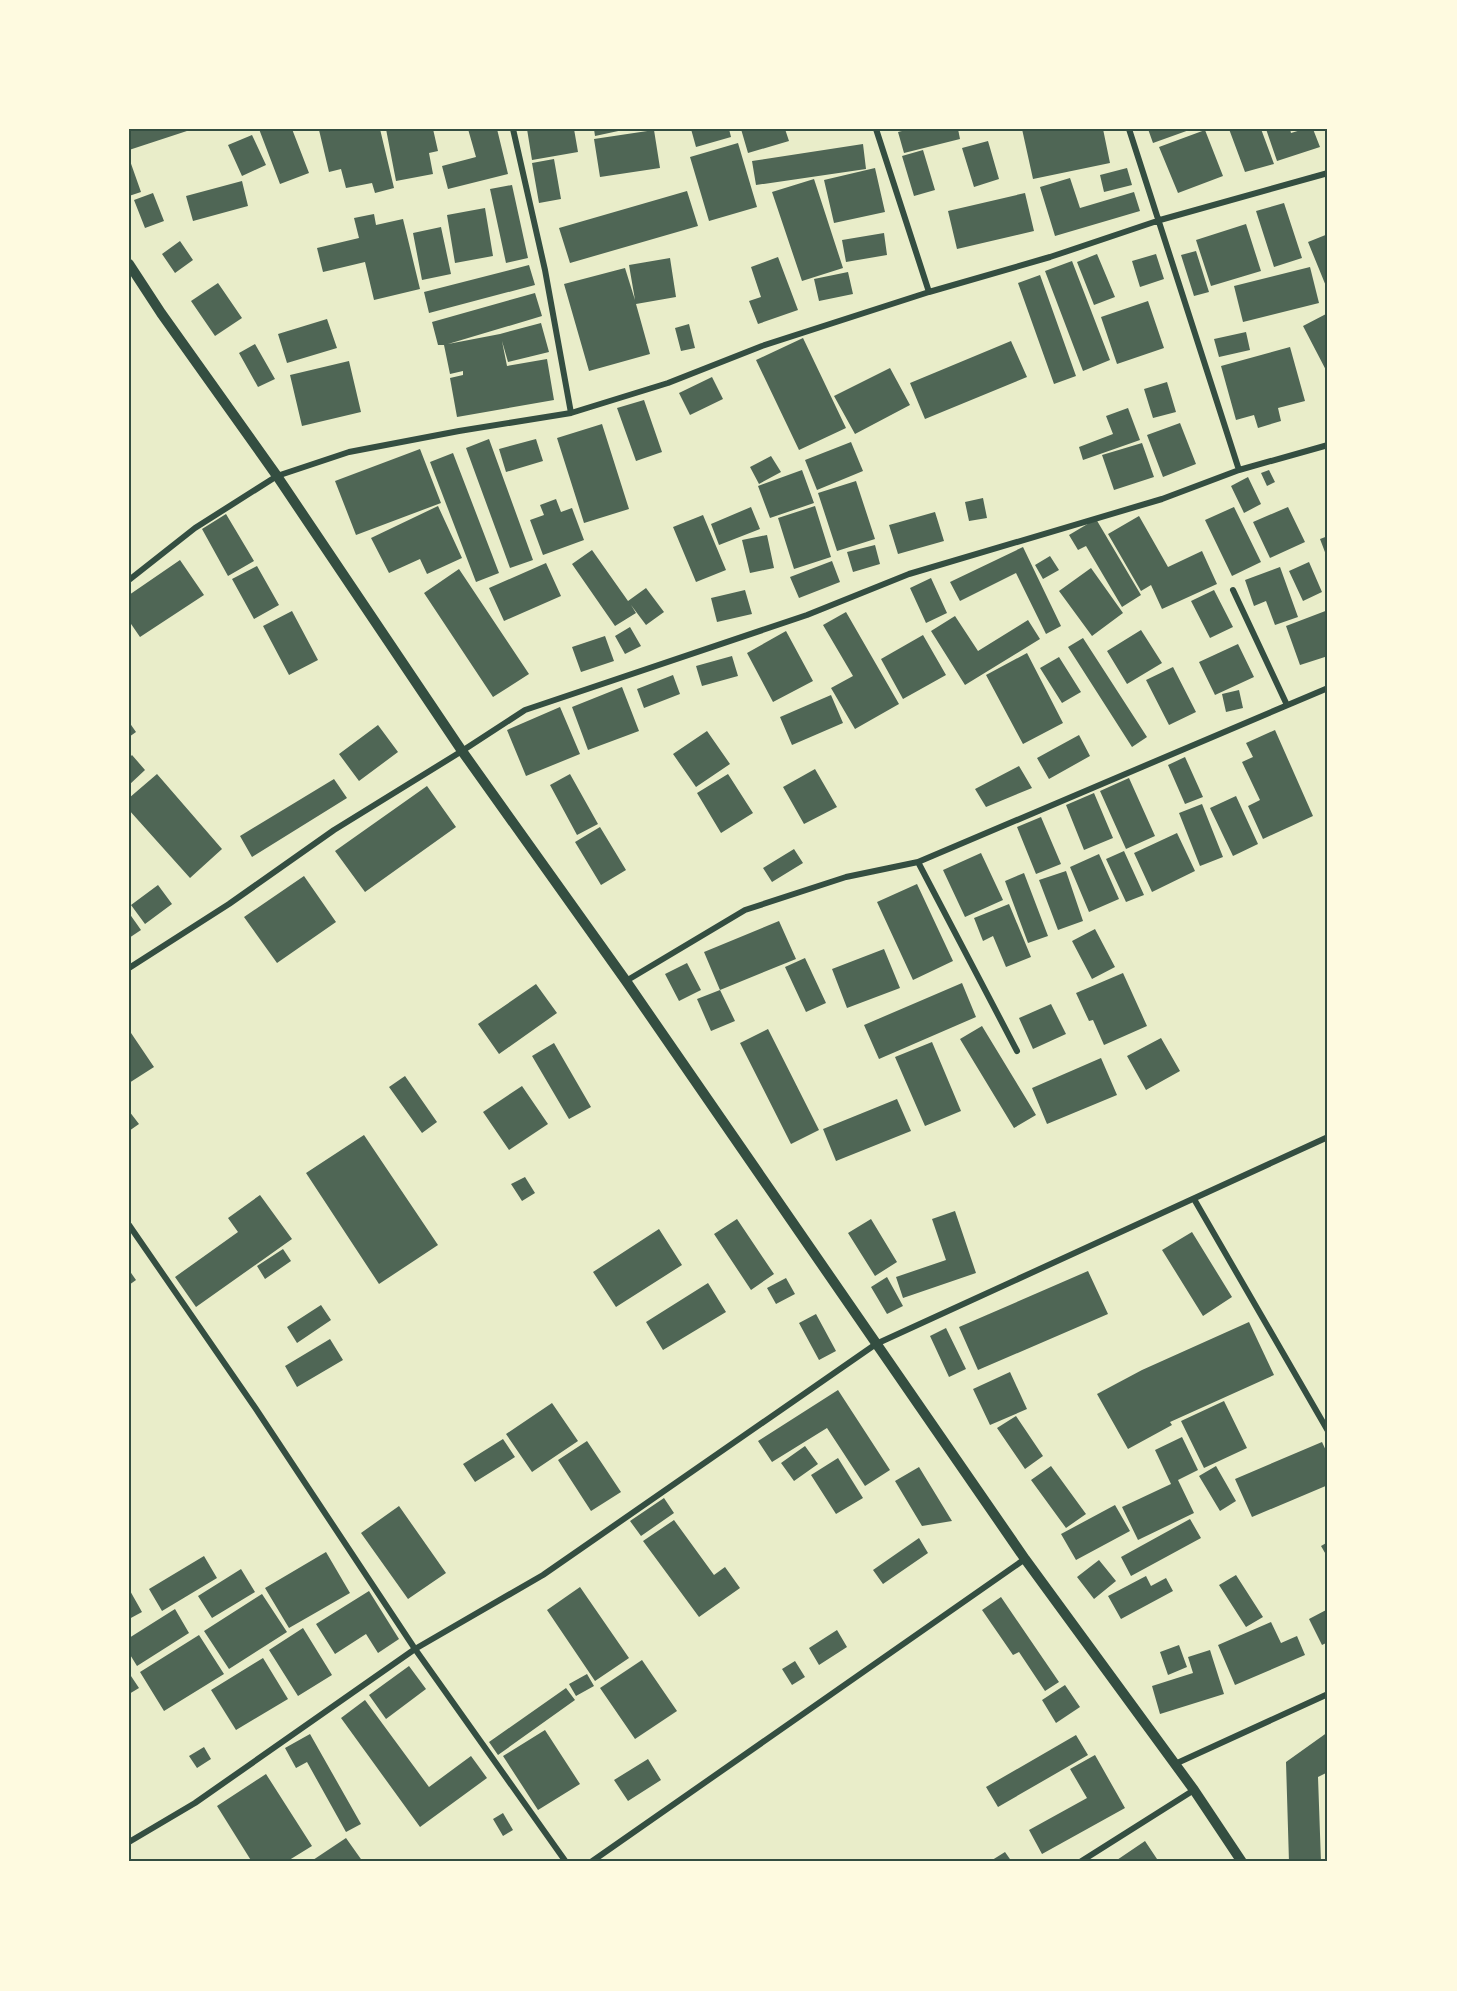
<svg xmlns="http://www.w3.org/2000/svg" width="1457" height="1991" font-family="'Fira Sans',sans-serif">
<rect width="100%" height="100%" fill="#e9edc9"/>
<path fill="#4f6655" d="M129 129H193L129 150Z
M259 129H292L309 173 280 184Z
M323 129H380L394 188 375 193 372 183 346 188 341 169 329 172 319 130Z
M386 129H433L438 151 429 153 433 174 396 181Z
M468 129H497L508 174 448 189 442 166 476 157Z
M527 129H574L578 152 532 160Z
M594 129H623V130L595 136Z
M691 129H729L731 137 696 147Z
M741 129H785L789 141 748 153Z
M910 129H958L960 139 904 153 898 132Z
M1022 129H1103L1110 163 1033 179Z
M1148 129H1192L1153 143Z
M1229 129H1261L1274 164 1245 172Z
M1266 129H1290L1291 133 1304 129H1313L1320 147 1277 161Z
M654 130 660 168 600 177 594 139Z
M1205 130 1223 176 1178 193 1159 147Z
M252 135 266 165 242 176 228 145Z
M988 141 999 179 974 187 962 148Z
M738 143 757 207 709 221 690 157Z
M863 144 866 169 756 185 752 161Z
M923 150 935 190 914 196 902 156Z
M129 158 141 192 129 196Z
M554 159 561 199 539 203 532 163Z
M875 168 885 212 834 223 824 180Z
M1127 168 1132 185 1104 192 1100 175Z
M1070 178 1080 208 1134 192 1140 211 1055 236 1040 187Z
M814 179 843 268 802 281 772 192Z
M242 181 248 206 193 221 186 196Z
M512 185 528 258 506 263 490 189Z
M687 191 698 226 570 263 559 228Z
M153 193 164 221 145 228 134 200Z
M1025 193 1034 231 957 249 948 211Z
M1284 203 1302 258 1274 267 1256 211Z
M485 208 493 256 455 263 447 215Z
M374 214 376 225 403 219 420 289 374 300 365 262 323 272 317 248 359 238 354 218Z
M1246 224 1261 271 1211 286 1196 240Z
M441 227 451 274 422 280 413 233Z
M884 233 887 255 846 262 842 240Z
M1328 234V291L1308 242Z
M180 241 193 260 175 273 162 254Z
M1196 251 1209 292 1194 296 1181 255Z
M1097 254 1115 297 1094 305 1077 262Z
M1156 254 1164 279 1140 287 1132 261Z
M778 257 798 310 758 324 749 301 761 297 751 267Z
M670 258 676 297 636 304 650 354 589 371 564 284 625 268 635 300 629 265Z
M1072 261 1110 360 1083 371 1045 271Z
M529 265 535 285 429 313 424 292Z
M1310 267 1319 303 1243 322 1234 286Z
M848 272 853 294 819 301 814 279Z
M1040 275 1076 376 1054 384 1018 283Z
M218 283 242 318 215 336 191 301Z
M535 293 542 316 448 344 500 334 541 323 549 352 508 362 502 341 507 366 547 359 554 400 457 417 450 378 463 375V371L450 374 444 345H438L432 322Z
M1148 301 1164 348 1117 364 1101 317Z
M1326 314 1328 319V374L1303 326Z
M327 319 337 348 287 363 278 334Z
M689 324 695 348 681 351 675 328Z
M1246 332 1250 350 1219 357 1214 339Z
M803 338 846 428 799 450 756 360Z
M1011 341 1027 377 925 419 910 383Z
M255 344 275 379 258 387 239 353Z
M1290 347 1305 401 1278 408 1281 421 1258 428 1254 415 1236 420 1221 366Z
M349 361 361 412 302 426 290 375Z
M890 368 910 405 855 434 834 396Z
M712 377 723 399 690 415 679 393Z
M1167 382 1176 412 1153 418 1144 389Z
M644 400 662 452 636 461 617 408Z
M1128 408 1140 440 1083 460 1079 447 1113 434 1106 416Z
M1180 423 1196 464 1163 477 1147 435Z
M602 424 629 509 584 523 557 438Z
M489 439 533 560 510 568 466 448Z
M536 439 543 461 506 472 499 449Z
M851 442 863 471 817 490 805 460Z
M1142 443 1154 477 1114 490 1102 455Z
M420 449 441 503 356 535 335 481Z
M453 453 499 573 476 582 430 462Z
M771 456 781 472 759 484 750 467Z
M802 470 814 503 770 518 758 486Z
M1269 470 1275 482 1267 486 1261 473Z
M1248 477 1261 504 1244 513 1231 486Z
M856 481 875 539 837 551 818 493Z
M983 498 987 518 969 521 965 502Z
M556 499 561 512 572 508 584 540 543 555 530 520 544 515 540 505Z
M438 506 462 558 427 574 420 559 389 573 371 538Z
M815 506 831 557 794 569 778 518Z
M751 507 760 529 719 545 711 524Z
M1234 507 1261 562 1232 576 1205 520Z
M1288 507 1305 542 1270 558 1253 522Z
M935 512 944 541 898 554 889 525Z
M226 514 254 561 228 576 202 529Z
M703 515 726 570 696 582 673 527Z
M1139 516 1168 567 1202 551 1217 584 1162 609 1151 585 1141 591 1108 534Z
M1096 519 1141 595 1122 607 1086 546 1078 550 1069 535Z
M767 535 774 568 750 573 742 540Z
M1328 536V560L1320 539Z
M875 545 880 564 853 572 847 552Z
M1023 547 1061 626 1046 634 1016 573 960 601 950 582Z
M592 550 628 601 646 588 664 612 646 625 631 605 636 613 615 626 572 564Z
M1050 556 1059 570 1043 579 1035 565Z
M180 560 204 595 140 637 129 621V595Z
M832 561 840 582 799 598 790 577Z
M1309 562 1322 592 1303 601 1289 571Z
M546 563 561 596 504 621 489 588Z
M257 566 279 605 254 619 232 579Z
M1280 567 1298 617 1275 625 1266 601 1254 606 1245 580Z
M1091 568 1123 613 1092 636 1059 591Z
M459 569 529 674 493 697 424 593Z
M931 578 947 613 926 623 910 588Z
M745 590 752 614 717 622 711 598Z
M1214 590 1233 627 1210 638 1191 601Z
M1328 610V656L1300 665 1286 626Z
M292 611 318 660 289 675 263 626Z
M846 612 899 704 855 729 831 688 853 676 823 625Z
M955 616 978 651 1028 620 1040 639 965 685 931 631Z
M630 627 641 646 625 654 615 636Z
M1141 630 1162 663 1127 684 1107 651Z
M786 631 813 681 773 702 747 653Z
M923 635 946 675 903 699 881 659Z
M605 636 614 661 581 672 572 647Z
M1083 638 1147 737 1132 747 1068 647Z
M1238 644 1254 677 1215 695 1199 662Z
M1027 653 1063 723 1023 744 986 675Z
M732 656 738 676 702 686 696 666Z
M1059 657 1081 692 1062 703 1040 668Z
M1173 667 1196 712 1169 725 1146 680Z
M673 675 680 694 644 708 637 689Z
M622 687 639 731 588 750 572 707Z
M1239 690 1243 708 1226 712 1222 694Z
M831 695 843 723 792 745 780 717Z
M560 707 580 754 526 776 507 730Z
M129 722 136 732 129 737Z
M378 725 398 752 359 781 339 754Z
M1275 730 1313 816 1263 839 1248 806 1260 800 1242 762 1253 757 1246 743Z
M707 731 730 764 696 787 673 754Z
M1079 735 1090 756 1049 779 1037 758Z
M132 755 145 770 129 785V758Z
M1185 757 1203 797 1185 804 1168 765Z
M1019 766 1032 788 986 807 975 789Z
M815 769 837 807 804 824 783 787Z
M157 774 222 849 190 878 129 810V798Z
M570 774 598 824 577 835 550 785Z
M728 774 753 813 721 833 697 793Z
M1129 778 1155 836 1126 849 1100 791Z
M334 779 347 798 252 857 240 836Z
M427 786 456 827 365 892 335 851Z
M1094 793 1113 838 1084 850 1066 805Z
M1236 796 1258 844 1233 856 1210 808Z
M1202 804 1223 857 1200 866 1179 813Z
M1041 817 1061 864 1036 874 1017 827Z
M600 827 626 870 601 885 575 842Z
M1177 833 1195 871 1152 892 1134 853Z
M794 849 803 863 772 882 763 868Z
M1124 851 1144 895 1126 902 1106 859Z
M981 853 1003 900 965 917 943 870Z
M1099 854 1119 899 1089 912 1070 867Z
M1066 871 1083 921 1058 930 1039 880Z
M1024 873 1048 936 1028 943 1005 881Z
M304 876 336 922 277 963 244 917Z
M917 884 953 961 913 980 877 902Z
M158 885 172 904 145 924 131 905Z
M1009 904 1031 957 1006 967 993 936 983 941 974 918Z
M129 913 141 930 129 938Z
M779 921 796 959 720 990 704 952Z
M1095 929 1115 967 1092 979 1072 941Z
M884 949 900 988 847 1008 832 969Z
M805 958 826 1003 806 1012 785 967Z
M687 963 701 990 679 1001 665 974Z
M1123 973 1147 1026 1104 1045 1093 1020 1089 1021 1076 993Z
M962 983 976 1017 879 1059 864 1025Z
M536 984 557 1013 499 1054 478 1024Z
M720 990 735 1021 711 1031 697 999Z
M1051 1004 1066 1034 1033 1049 1019 1018Z
M982 1026 1036 1115 1014 1128 960 1039Z
M768 1029 819 1130 791 1144 740 1043Z
M129 1030 154 1067 129 1083Z
M1161 1038 1180 1071 1146 1090 1127 1056Z
M932 1042 961 1111 925 1126 895 1057Z
M554 1043 591 1107 569 1119 532 1056Z
M1101 1058 1117 1095 1047 1124 1032 1088Z
M405 1076 437 1122 422 1133 389 1087Z
M522 1086 548 1124 509 1150 483 1112Z
M897 1099 911 1131 836 1161 823 1129Z
M129 1111 139 1124 129 1131Z
M364 1135 438 1245 379 1284 306 1173Z
M525 1177 535 1193 522 1201 511 1184Z
M260 1195 292 1239 196 1307 175 1277 238 1232 228 1218Z
M955 1211 976 1273 903 1298 896 1277 946 1260 932 1219Z
M737 1219 774 1274 751 1290 714 1234Z
M871 1219 897 1262 875 1276 848 1233Z
M659 1229 682 1265 616 1307 593 1272Z
M1192 1232 1232 1297 1203 1316 1162 1250Z
M283 1249 291 1261 265 1279 257 1266Z
M129 1270 136 1280 129 1285Z
M1088 1271 1108 1314 978 1370 959 1327Z
M887 1277 903 1306 887 1314 871 1287Z
M786 1278 795 1294 776 1304 767 1288Z
M708 1283 726 1312 663 1350 646 1322Z
M321 1305 331 1320 297 1343 287 1327Z
M816 1314 836 1351 819 1360 799 1323Z
M1249 1322 1274 1375 1170 1422 1172 1425 1128 1449 1097 1394 1142 1370Z
M946 1328 966 1369 949 1377 930 1336Z
M330 1339 343 1360 297 1387 285 1366Z
M1010 1372 1027 1409 990 1425 973 1389Z
M838 1390 890 1470 865 1486 827 1428 772 1462 758 1441Z
M1224 1401 1247 1448 1204 1468 1181 1421Z
M552 1403 578 1441 532 1472 506 1434Z
M1016 1416 1043 1456 1025 1469 997 1428Z
M1182 1437 1198 1470 1178 1480 1194 1513 1138 1540 1122 1507 1171 1484 1155 1450Z
M503 1439 515 1457 475 1482 463 1464Z
M587 1441 621 1492 591 1511 558 1460Z
M1322 1442 1328 1455V1485L1252 1517 1235 1479Z
M805 1446 818 1464 794 1481 781 1463Z
M838 1458 863 1498 836 1514 811 1475Z
M1051 1466 1086 1514 1066 1528 1031 1480Z
M1216 1466 1236 1501 1220 1511 1199 1476Z
M919 1467 952 1521 922 1526 895 1481Z
M664 1498 674 1513 641 1536 630 1521Z
M1115 1505 1130 1531 1076 1560 1061 1534Z
M399 1506 446 1573 408 1599 361 1533Z
M1190 1519 1201 1538 1131 1576 1121 1557Z
M674 1520 714 1575 725 1567 740 1588 699 1617 643 1541Z
M919 1538 928 1553 883 1584 873 1570Z
M1328 1542V1558L1321 1546Z
M326 1552 350 1593 289 1628 265 1588Z
M204 1556 217 1578 162 1611 149 1589Z
M1099 1560 1116 1581 1094 1599 1077 1577Z
M241 1569 255 1592 212 1618 198 1596Z
M1236 1575 1263 1617 1246 1627 1219 1585Z
M1146 1576 1151 1586 1166 1578 1173 1591 1121 1619 1108 1596Z
M580 1587 629 1658 595 1681 547 1610Z
M129 1589 142 1612 129 1619Z
M369 1591 399 1639 378 1653 366 1634 335 1654 316 1624Z
M262 1594 287 1632 229 1669 204 1631Z
M1001 1597 1059 1682 1045 1691 1019 1652 1013 1655 982 1610Z
M175 1609 189 1633 137 1666 129 1653V1638Z
M1328 1609V1642L1322 1645 1309 1619Z
M1271 1622 1281 1643 1297 1636 1305 1655 1235 1685 1218 1645Z
M303 1628 332 1675 298 1696 269 1650Z
M837 1630 847 1647 819 1665 809 1648Z
M199 1635 224 1674 164 1711 140 1672Z
M1179 1645 1187 1667 1168 1675 1160 1652Z
M1210 1650 1224 1694 1160 1714 1152 1686 1193 1673 1188 1657Z
M263 1658 288 1699 236 1730 211 1690Z
M642 1660 677 1711 635 1739 600 1688Z
M795 1661 805 1677 792 1685 782 1669Z
M409 1666 426 1689 386 1719 369 1695Z
M129 1673 139 1688 129 1694Z
M587 1674 594 1686 576 1696 569 1684Z
M1065 1685 1080 1707 1056 1723 1042 1700Z
M566 1688 575 1700 498 1755 489 1742Z
M365 1700 429 1787 471 1756 487 1778 420 1827 341 1718Z
M545 1730 580 1784 538 1810 503 1756Z
M1328 1732V1772L1318 1777 1321 1862H1289L1286 1762Z
M310 1734 361 1824 346 1832 307 1762 296 1768 285 1748Z
M1076 1735 1088 1755 998 1807 986 1787Z
M204 1747 211 1759 197 1768 189 1756Z
M1095 1755 1125 1808 1042 1854 1029 1830 1087 1798 1070 1769Z
M648 1759 661 1780 628 1801 614 1780Z
M266 1774 312 1846 286 1862H252L217 1806Z
M503 1813 513 1830 503 1836 493 1819Z
M346 1838 363 1862H310Z
M1145 1841 1159 1862H1114Z
M1005 1852 1012 1862H989Z"/>
<g fill="none" stroke-linecap="round" stroke-linejoin="round">
<path stroke="#344e41" stroke-width="6" d="M513 129 545 270 571 413
M876 129 929 292
M1129 129 1239 470
M129 580 195 528 277 476 349 452 459 431 571 413 668 383 762 346 929 292 1050 257 1160 220 1328 173
M1233 590 1287 705
M918 862 1017 1051
M129 968 229 904 334 830 462 751 525 710 807 615 909 574 1162 499 1239 470 1328 445
M626 981 745 910 846 877 918 862 1328 688
M1194 1199 1328 1431
M129 1225 256 1409 415 1649 566 1862
M1175 1764 1328 1694
M129 1842 195 1803 415 1649 543 1575 876 1344 1328 1137
M591 1862 1025 1559
M1080 1862 1194 1790"/>
<path stroke="#344e41" stroke-width="10" d="M129 264 161 313 277 476 462 751 626 981 1025 1559 1194 1790 1242 1862"/>
</g>
<rect width="1457" height="1991" fill="none" stroke="#fefae0" stroke-width="261"/>
<rect x="130" y="130" width="1196" height="1730" fill="none" stroke="#344e41" stroke-width="2"/>
</svg>
